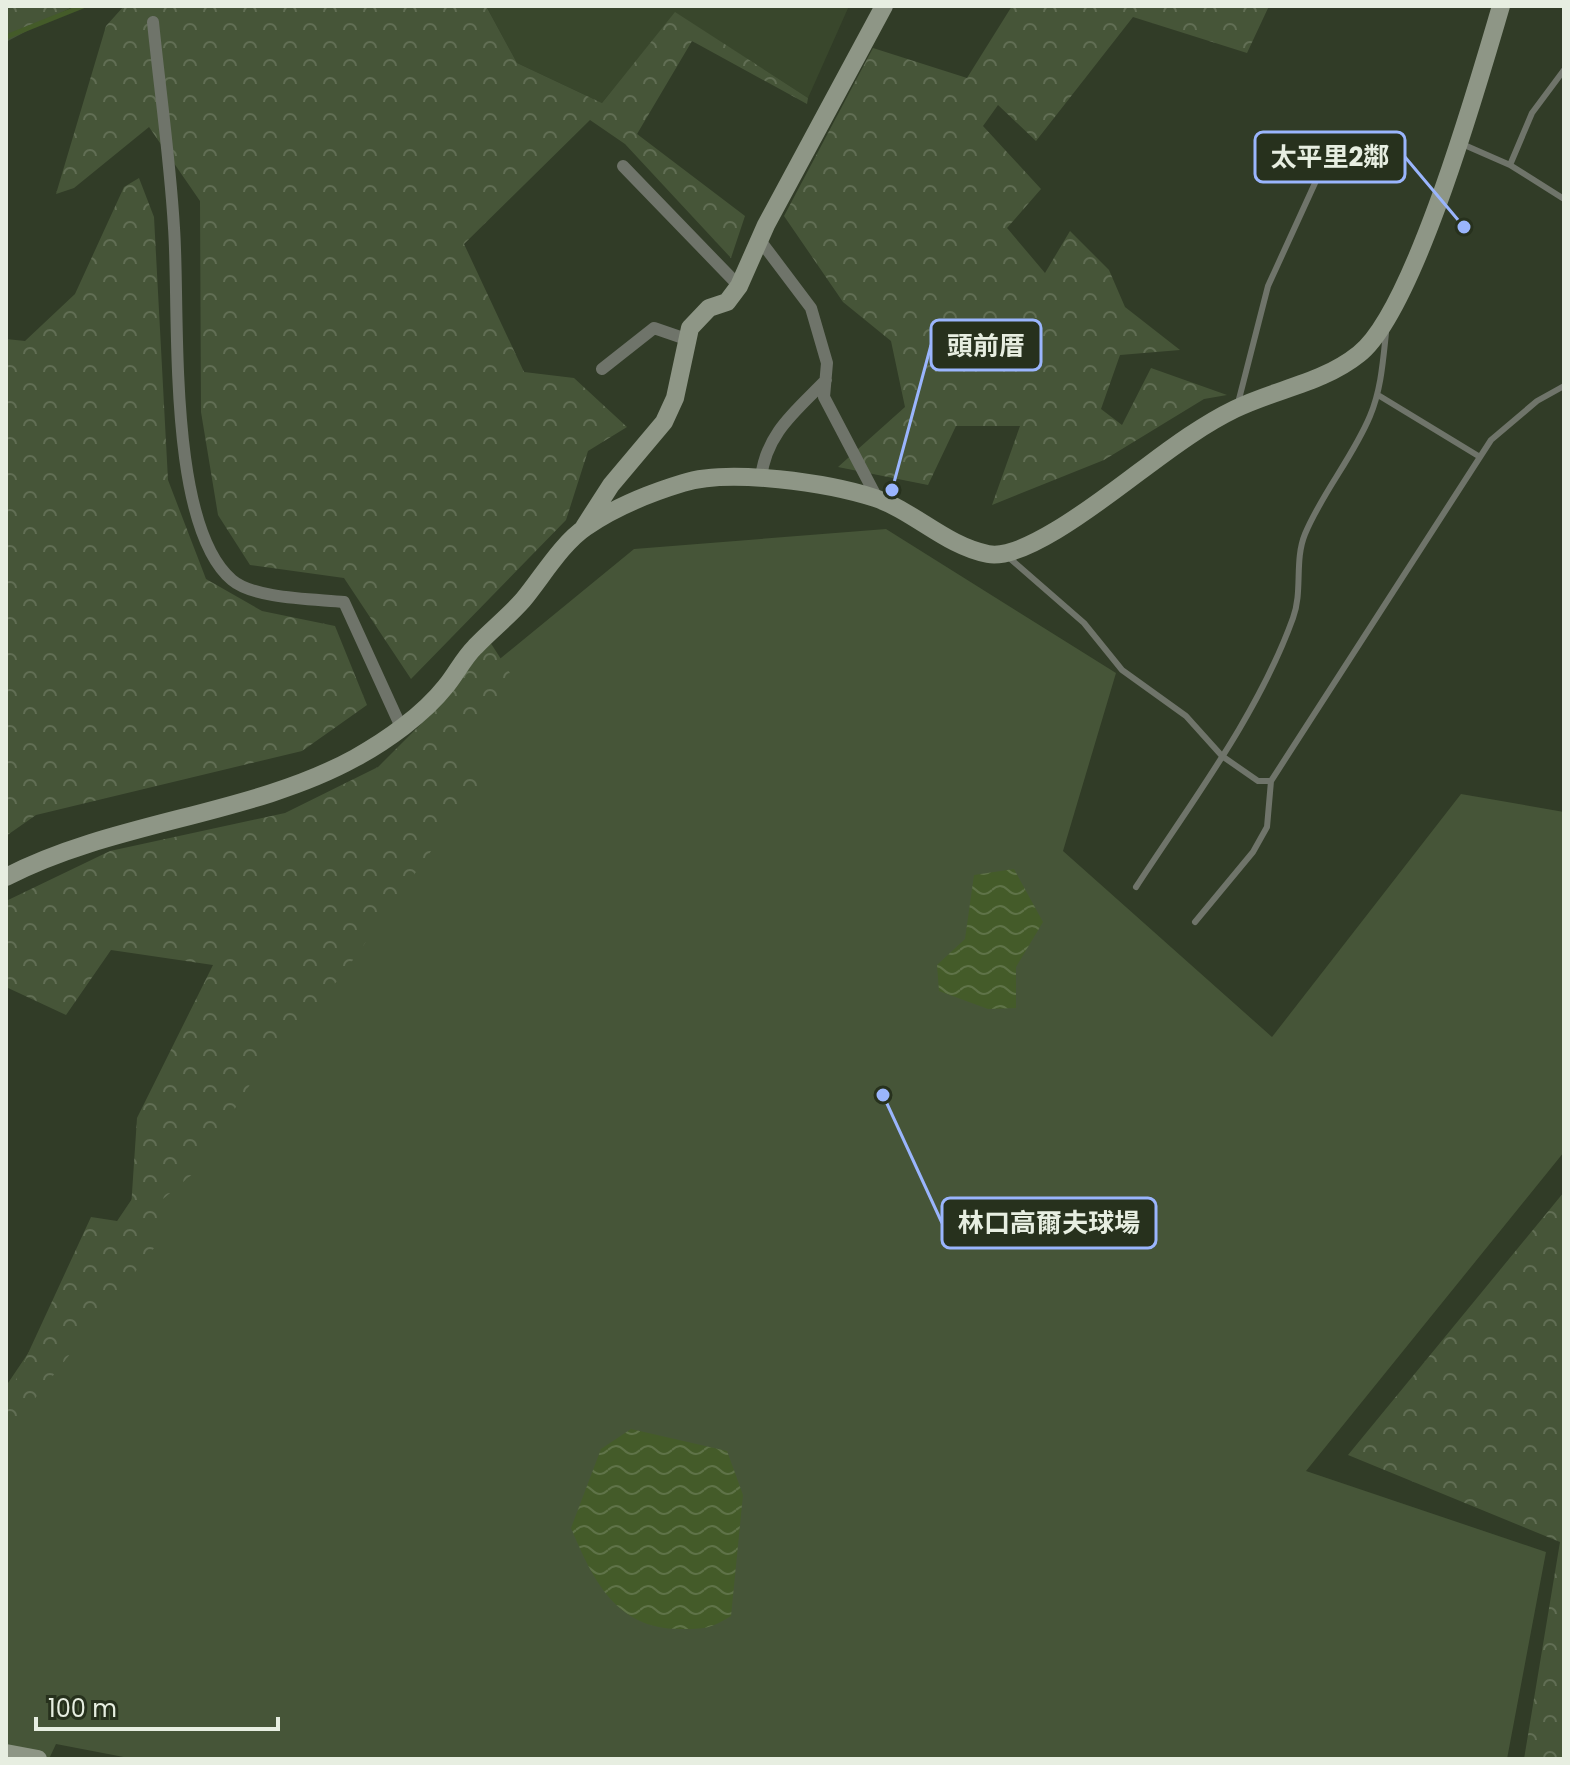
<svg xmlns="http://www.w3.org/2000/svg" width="1570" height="1765" font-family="Poppins,'Noto Sans TC',sans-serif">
<defs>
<pattern id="forest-crowns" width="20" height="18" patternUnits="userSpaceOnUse" patternTransform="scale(2)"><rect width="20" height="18" fill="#465538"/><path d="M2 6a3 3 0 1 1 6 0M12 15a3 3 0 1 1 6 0" fill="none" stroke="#616e54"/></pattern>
<pattern id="water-waves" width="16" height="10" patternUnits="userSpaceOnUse" patternTransform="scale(2)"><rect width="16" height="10" fill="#445b29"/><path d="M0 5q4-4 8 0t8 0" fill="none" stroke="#5f7348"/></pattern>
</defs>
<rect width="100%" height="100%" fill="#313c27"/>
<path fill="#39472c" d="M486 6H849L808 98 675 13 602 103 517 63Z"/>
<path fill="#465538" d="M886 529 1116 673 1063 851 1272 1037 1461 794 1564 812V1152L1306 1471 1546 1552 1507 1759H134L56 1744 49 1759H6V1386L490 667 634 549Z"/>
<path fill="url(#forest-crowns)" d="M6 6H74L6 42Z
M124 6H486L517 63 602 103 675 12 808 98 807 104 692 41 637 134 745 216 731 258 625 144 590 120 464 244 524 372 574 378 627 427 588 451 566 520 411 679 344 578 250 565 218 515 201 412 200 201 149 127 74 188 56 194 106 26Z
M1012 6H1269L1247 53 1133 17 1036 141 998 105 983 126 1041 189 1007 228 1045 273 1070 231 1109 270 1125 307 1180 350 1120 355 1101 409 1122 425 1151 368 1227 395 1204 399 1104 460 992 505 1020 426H956L928 485 838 467 905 407 891 341 843 302 784 216 873 48 967 78Z
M139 178 154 217 168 480 206 579 262 611 335 626 367 705 302 751 36 815 6 836V339L25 341 75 294 124 187Z
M490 642 517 684 459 747 487 773 340 978 267 1057 196 1171 163 1199 162 1238 6 1435V1401L91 1217 130 1223 137 1118 213 965 111 950 66 1015 6 987V901L110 851 285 813 378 767 434 711Z
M1564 1192V1759H1524L1560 1542 1348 1455Z"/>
<path fill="url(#water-waves)" d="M1014 869 1043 922 1016 967V1008L988 1009 939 991 937 965 965 939 974 875Z
M631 1429 727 1451 743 1495 731 1616C710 1629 704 1629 680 1629 616 1629 593 1580 571 1528L601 1449Z"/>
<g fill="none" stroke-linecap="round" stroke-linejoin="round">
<path stroke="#445b29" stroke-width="5" d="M6 37 83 6"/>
<path stroke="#6f746a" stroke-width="6" d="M1462 144 1510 165 1564 199
M1510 165 1532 113 1564 70
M1378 395 1480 457
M1238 403 1268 286 1326 159
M1007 556 1084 623 1122 670 1186 716 1222 756 1258 781H1271L1491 440 1537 401 1564 386
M1136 887C1192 801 1258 715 1293 618 1303 591 1294 561 1305 534 1322 493 1353 457 1370 416 1381 390 1383 361 1386 333
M1195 922 1253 852 1267 827 1271 781"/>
<path stroke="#6f746a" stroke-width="12" d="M153 22C160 91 170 159 174 228 180 311 166 524 232 580 254 599 315 599 344 602L401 727
M623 166 739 286
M759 239 811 308 827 363 824 397 877 498
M602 369 654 328 686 339
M761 478C766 433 796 411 826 380"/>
<path stroke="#8e9686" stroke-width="18" d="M584 527 611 485 664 422 675 398 690 328 709 308 727 302 739 286 766 225 884 6
M6 877C114 821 252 815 355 758 386 741 423 715 446 686 456 674 463 659 475 647 490 631 508 617 523 600 542 577 562 543 586 527 615 507 650 493 683 483 729 468 829 483 875 498 914 511 946 546 988 554 1026 562 1114 490 1146 467 1174 446 1204 424 1235 409 1276 389 1323 383 1359 354 1414 311 1479 80 1501 6
M6 1753 38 1759"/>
</g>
<path fill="none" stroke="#9ab5fd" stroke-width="3" d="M1464 227L1405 157M892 490L931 345M883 1095L942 1223"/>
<g fill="#9ab5fd" stroke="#27311d" stroke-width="3">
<circle cx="1464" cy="227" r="8"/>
<circle cx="892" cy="490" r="8"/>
<circle cx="883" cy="1095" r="8"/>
</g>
<g fill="#27311d" stroke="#9ab5fd" stroke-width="3">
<rect x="1255" y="132" width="150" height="50" rx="8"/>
<rect x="931" y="320" width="110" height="50" rx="8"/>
<rect x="942" y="1198" width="214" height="50" rx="8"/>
</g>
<g font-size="26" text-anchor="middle" font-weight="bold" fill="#e7eee1">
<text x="1330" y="166">太平里2鄰</text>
<text x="986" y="355">頭前厝</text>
<text x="1049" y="1232">林口高爾夫球場</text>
</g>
<rect width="1570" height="1765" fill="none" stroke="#e7eee1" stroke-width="16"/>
<path d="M36 1717v12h242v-12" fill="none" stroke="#e7eee1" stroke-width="4"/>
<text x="48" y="1717" font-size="24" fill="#e7eee1" stroke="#27311d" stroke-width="6" paint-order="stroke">100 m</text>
</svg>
